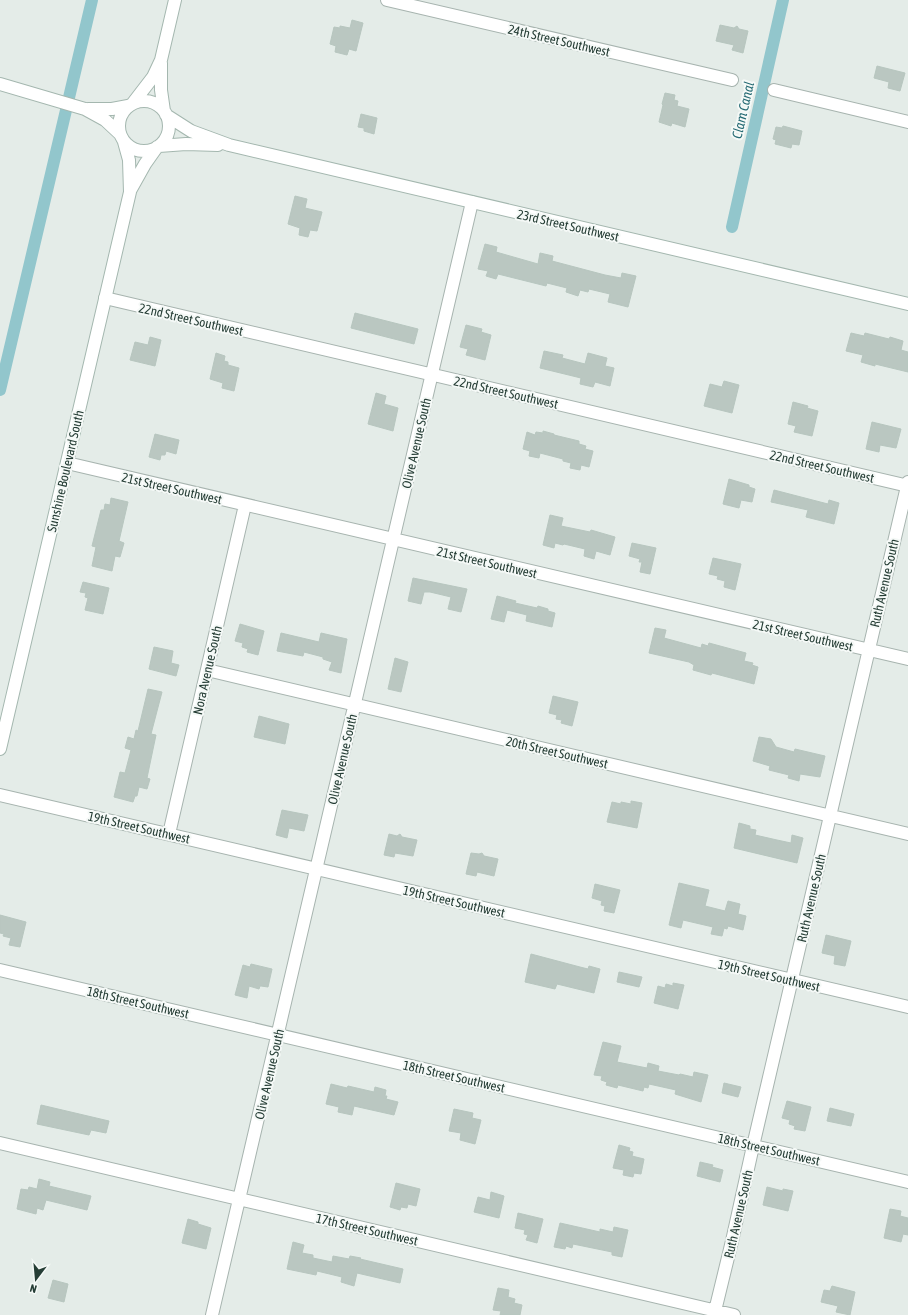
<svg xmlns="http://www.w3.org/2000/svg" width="908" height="1315" font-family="'Asap Condensed',sans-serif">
<rect width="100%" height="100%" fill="#e4ece8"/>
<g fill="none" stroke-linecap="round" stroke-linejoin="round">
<path stroke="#92c6cc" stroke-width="12" d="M732 227 783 0
M0 390 92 0"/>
</g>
<path fill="#bac7c1" stroke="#b7c6bf" d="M352 20 363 23 356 51 349 49 347 55 335 52 336 46 330 44 334 27 340 28V26L350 28Z
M720 25 734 28 737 26 739 29 748 31 743 53 732 50 734 45 716 41Z
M877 66 905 73 900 91 888 88 889 82 874 78Z
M665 93 675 95 674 100 678 101 677 106 689 109 685 127 672 123 671 126 659 122 663 105 662 104Z
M361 114 377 118 374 134 364 131V128L358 127Z
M783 126 802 131 799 145 792 144 791 148 775 144 776 140 773 139 776 127 782 128Z
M295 196 307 199 305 208 322 212 317 231 310 230 308 237 299 235 300 228 288 224Z
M485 244 497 247 496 252 538 264 540 253 553 256 552 261 605 275 621 278 622 273 636 276 628 307 608 302 610 294 589 289 588 292 580 290 578 296 566 292 567 288 547 283 546 286 498 274 496 279 486 276 488 271 478 269Z
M355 313 418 329 414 344 351 328Z
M466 325 482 329 481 332 491 335 485 360 466 355 468 349 460 347Z
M851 333 864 336 865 333 889 339 890 337 903 341 901 350 908 352V372L875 364V366L861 362 863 355 846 351Z
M150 337 161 340 155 366 130 360 135 342 148 345Z
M544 351 563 355 562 358 585 364 588 353 607 358 605 366 614 368 610 386 595 382 593 387 580 384 581 378 540 368Z
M216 353 225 356 224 361 228 362V365L239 368 234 391 222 388 223 383 210 379Z
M724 381 739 385 732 413 704 406 710 384 722 387Z
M376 393 386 396 384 404 398 408 393 431 368 424Z
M793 402 808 406 807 408 818 411 812 436 794 432 796 426 788 424Z
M872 422 901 429 896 448 880 445 879 452 866 449Z
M543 431 554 434V435L579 441V444L586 446 585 449 593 451 589 467 581 465 580 470 570 468 571 463 563 461V459L540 453 539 458 529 456 530 451 523 449 527 432 535 435 536 432 543 433Z
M155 434 179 440 176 454 166 451 165 455H161L160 460 149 457Z
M729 479 749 485V487L755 489 752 502 741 500 739 508 723 504Z
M774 490 828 504 829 500 839 503 834 524 806 517 808 510 771 502Z
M111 498 128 502 119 541 124 543 120 557 115 556 112 571 92 566 96 547 92 546 101 510H104L105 504 110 505Z
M550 515 563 518 561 526 590 532 591 530 615 537 610 555 596 551 594 559 584 556 585 549 564 544 563 545 555 543 554 548 543 545Z
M632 543 656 548 650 574 640 572 642 562H639L640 559 629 556Z
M713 558 741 564 735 590 724 587 725 581 717 579 718 576 709 574Z
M413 578 467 589 461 612 448 609 451 597 430 592H424L421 604 408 601Z
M83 582 109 588 103 614 85 610 88 598 85 597 86 593 80 592Z
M497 596 516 601 515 603 537 608 538 606 548 609V611L555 613 552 627 526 621 527 615 507 610 504 622 491 619Z
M240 624 264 631 258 655 247 652 248 649 242 647 243 643 235 641Z
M655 628 666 630 664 638 701 648 702 644 708 646 709 643 746 653 744 661 753 663 752 665 758 667 754 684 712 673 711 675 693 670 694 665 689 662 649 653Z
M281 633 319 642 321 633 347 639 341 673 329 670 332 662 323 659V657L304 652 303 656 277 651Z
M154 647 173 651 171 663 179 665 176 676 149 669Z
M395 658 408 662 401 692 388 689Z
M148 689 162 692 151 734 156 735 147 778 150 779 147 789 139 787 137 796H135L133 802 114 797 120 772 125 773 131 750 125 748 128 737 134 739 136 730 138 731Z
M553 696 578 702 572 726 561 723 562 720 556 719 557 715 549 713Z
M259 716 289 724 285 744 254 737Z
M759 737 771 739 776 747 794 752 795 749 825 756 820 777 800 774 799 781 788 778 789 775 769 770 770 766 753 761Z
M631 801 642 803 637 828 607 822 612 802 621 804V802L631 804Z
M282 810 308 815 304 831 289 828 287 838 276 835Z
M739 823 750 826V829L756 830 755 835 777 840 791 843 792 835 803 838 797 863 734 848Z
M389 834 397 836 400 834 402 837 417 840 413 856 395 853 394 857 384 855Z
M471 853 479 854 482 853 484 856 498 859 494 876 477 872 476 876 466 874Z
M679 883 709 890 705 906 725 911 728 901 740 904 738 914 746 916 743 930 728 926 727 929 724 928 722 936 711 934 713 927 683 920 681 928 669 925Z
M595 884 620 890 614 913 604 911 605 906 601 905 602 901 592 898Z
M0 915 26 922 20 947 9 945 11 938 3 936 4 934 0 933Z
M826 935 851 941 845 966 834 964 835 956 822 953Z
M531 954 580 967 588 969 589 966 600 969 594 993 557 984 555 989 525 982Z
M251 964 272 969 268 987 261 986H260L259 989 249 986 247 998 235 995 243 965 250 967Z
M619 972 642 977 639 987 617 982Z
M673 983 684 985 678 1009 654 1003 658 986 665 988 666 984 673 986Z
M603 1042 621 1046 617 1062 647 1068 648 1063 659 1066 658 1071 679 1075 680 1074 693 1077 694 1072 708 1075 701 1102 675 1094 676 1090 649 1084 648 1088 644 1087 643 1091 618 1085 617 1088 606 1085 607 1082 601 1080 602 1076 594 1075Z
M724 1083 741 1087 738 1097 722 1093Z
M331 1084 347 1088 348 1086 374 1092 375 1087 386 1090 385 1096H387L386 1099 398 1102 394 1115 354 1106 352 1115 338 1112 339 1107 326 1104Z
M787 1101 811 1107 805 1131 794 1129 795 1126 789 1124 790 1120 782 1118Z
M41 1105 109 1121 106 1133 91 1130 89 1135 37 1124Z
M830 1108 854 1114 851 1126 827 1121Z
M454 1109 473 1113 472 1118 481 1120 475 1144 460 1140 461 1133 449 1131Z
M619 1145 630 1148 629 1151 633 1152 632 1156 644 1159 641 1174 634 1173 633 1177 623 1175 624 1170 613 1168Z
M700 1162 713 1165 712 1167 723 1170 720 1182 697 1176Z
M39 1179 50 1182 49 1186 91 1196 87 1210 46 1200 43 1210 37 1208 36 1214 17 1209 21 1189 28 1190 29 1187 37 1189Z
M396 1183 420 1189 416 1206 408 1204 407 1208 401 1207 400 1210 390 1207Z
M767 1187 783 1191V1189L793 1191 788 1211 763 1205Z
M491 1192 504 1196 499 1218 474 1212 478 1197 490 1200Z
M890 1209 901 1211 900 1216 908 1218V1235L903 1234 901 1242 884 1238Z
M518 1213 543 1219 537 1243 526 1240 528 1235 524 1234 525 1230 515 1228Z
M188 1219 198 1222V1224L211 1228 206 1249 182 1243Z
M560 1223 600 1232V1229L613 1232 614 1227 628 1230 622 1257 612 1255V1252L573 1244 572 1248 566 1246 565 1249 554 1247Z
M293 1242 304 1245 302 1253 313 1255V1258L332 1262 333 1256 349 1259 350 1256 361 1258 360 1259 403 1269 400 1283 357 1273 354 1286 341 1282 342 1277 317 1271 316 1275 287 1269Z
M53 1280 68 1284 64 1302 48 1298Z
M832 1286 855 1292 850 1315 836 1312 838 1306 821 1302 824 1290 830 1291Z
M498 1288 509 1290 508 1297 515 1299 514 1303 522 1305 520 1315H500L501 1311 493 1310Z"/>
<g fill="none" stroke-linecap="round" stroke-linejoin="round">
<g stroke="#a7b4af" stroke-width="14">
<path id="street" d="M387 0 732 80
M774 90 908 122
M105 298 908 486
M67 463 908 659
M207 670 908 834
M0 795 908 1007
M169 834 245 505
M0 970 908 1182
M0 1143 734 1315
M212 1315 472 202
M714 1315 732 1241 753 1146 908 482"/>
</g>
<g stroke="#a4b7af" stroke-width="14">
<path id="secondary" d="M161 63V90L164 111
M0 84 85 109 105 120 120 134
M119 126a25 25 0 1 1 50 0a25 25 0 1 1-50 0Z
M133 103 153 77 161 60 175 0
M88 109H112L128 106
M166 115 191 131 229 145 908 304
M159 146 186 144 218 145
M131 189 145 164 157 147
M0 749 130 192 129 160 124 142"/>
</g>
<use href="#street" stroke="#fff" stroke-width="12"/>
<use href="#secondary" stroke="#fff" stroke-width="12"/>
</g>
<g text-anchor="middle" stroke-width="4" stroke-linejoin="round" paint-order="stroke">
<g font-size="13" fill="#253d35" stroke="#f5f9f7">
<text transform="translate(559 40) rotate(13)" y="5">24th Street Southwest</text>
<text transform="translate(568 225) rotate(13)" y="5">23rd Street Southwest</text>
<text transform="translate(191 319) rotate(13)" y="5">22nd Street Southwest</text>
<text transform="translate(506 392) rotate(13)" y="5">22nd Street Southwest</text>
<text transform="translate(416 443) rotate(-77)" y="5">Olive Avenue South</text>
<text transform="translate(822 466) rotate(13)" y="5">22nd Street Southwest</text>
<text transform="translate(65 471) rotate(-77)" y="5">Sunshine Boulevard South</text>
<text transform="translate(172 488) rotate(13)" y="5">21st Street Southwest</text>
<text transform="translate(487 562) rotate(13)" y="5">21st Street Southwest</text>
<text transform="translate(884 583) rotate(-77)" y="5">Ruth Avenue South</text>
<text transform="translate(803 635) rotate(13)" y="5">21st Street Southwest</text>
<text transform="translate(207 670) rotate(-77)" y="5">Nora Avenue South</text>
<text transform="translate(557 752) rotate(13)" y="5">20th Street Southwest</text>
<text transform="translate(342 759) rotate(-77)" y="5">Olive Avenue South</text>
<text transform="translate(139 827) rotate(13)" y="5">19th Street Southwest</text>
<text transform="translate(811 898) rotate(-77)" y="5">Ruth Avenue South</text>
<text transform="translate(454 901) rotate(13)" y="5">19th Street Southwest</text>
<text transform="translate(769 975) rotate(13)" y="5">19th Street Southwest</text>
<text transform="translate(138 1002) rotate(13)" y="5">18th Street Southwest</text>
<text transform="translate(269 1074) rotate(-77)" y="5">Olive Avenue South</text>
<text transform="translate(454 1076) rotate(13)" y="5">18th Street Southwest</text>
<text transform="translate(769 1149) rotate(13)" y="5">18th Street Southwest</text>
<text transform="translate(738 1214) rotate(-77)" y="5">Ruth Avenue South</text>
<text transform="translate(367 1229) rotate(13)" y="5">17th Street Southwest</text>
</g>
<g font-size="14" font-style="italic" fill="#256a73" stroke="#f5f9f7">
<text transform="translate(743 110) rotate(-77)" y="5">Clam Canal</text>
</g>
</g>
<g transform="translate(36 1279) rotate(196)" stroke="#f5f9f7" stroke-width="3" paint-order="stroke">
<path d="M0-3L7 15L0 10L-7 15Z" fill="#253d35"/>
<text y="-6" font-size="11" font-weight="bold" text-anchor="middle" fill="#253d35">N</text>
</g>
</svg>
